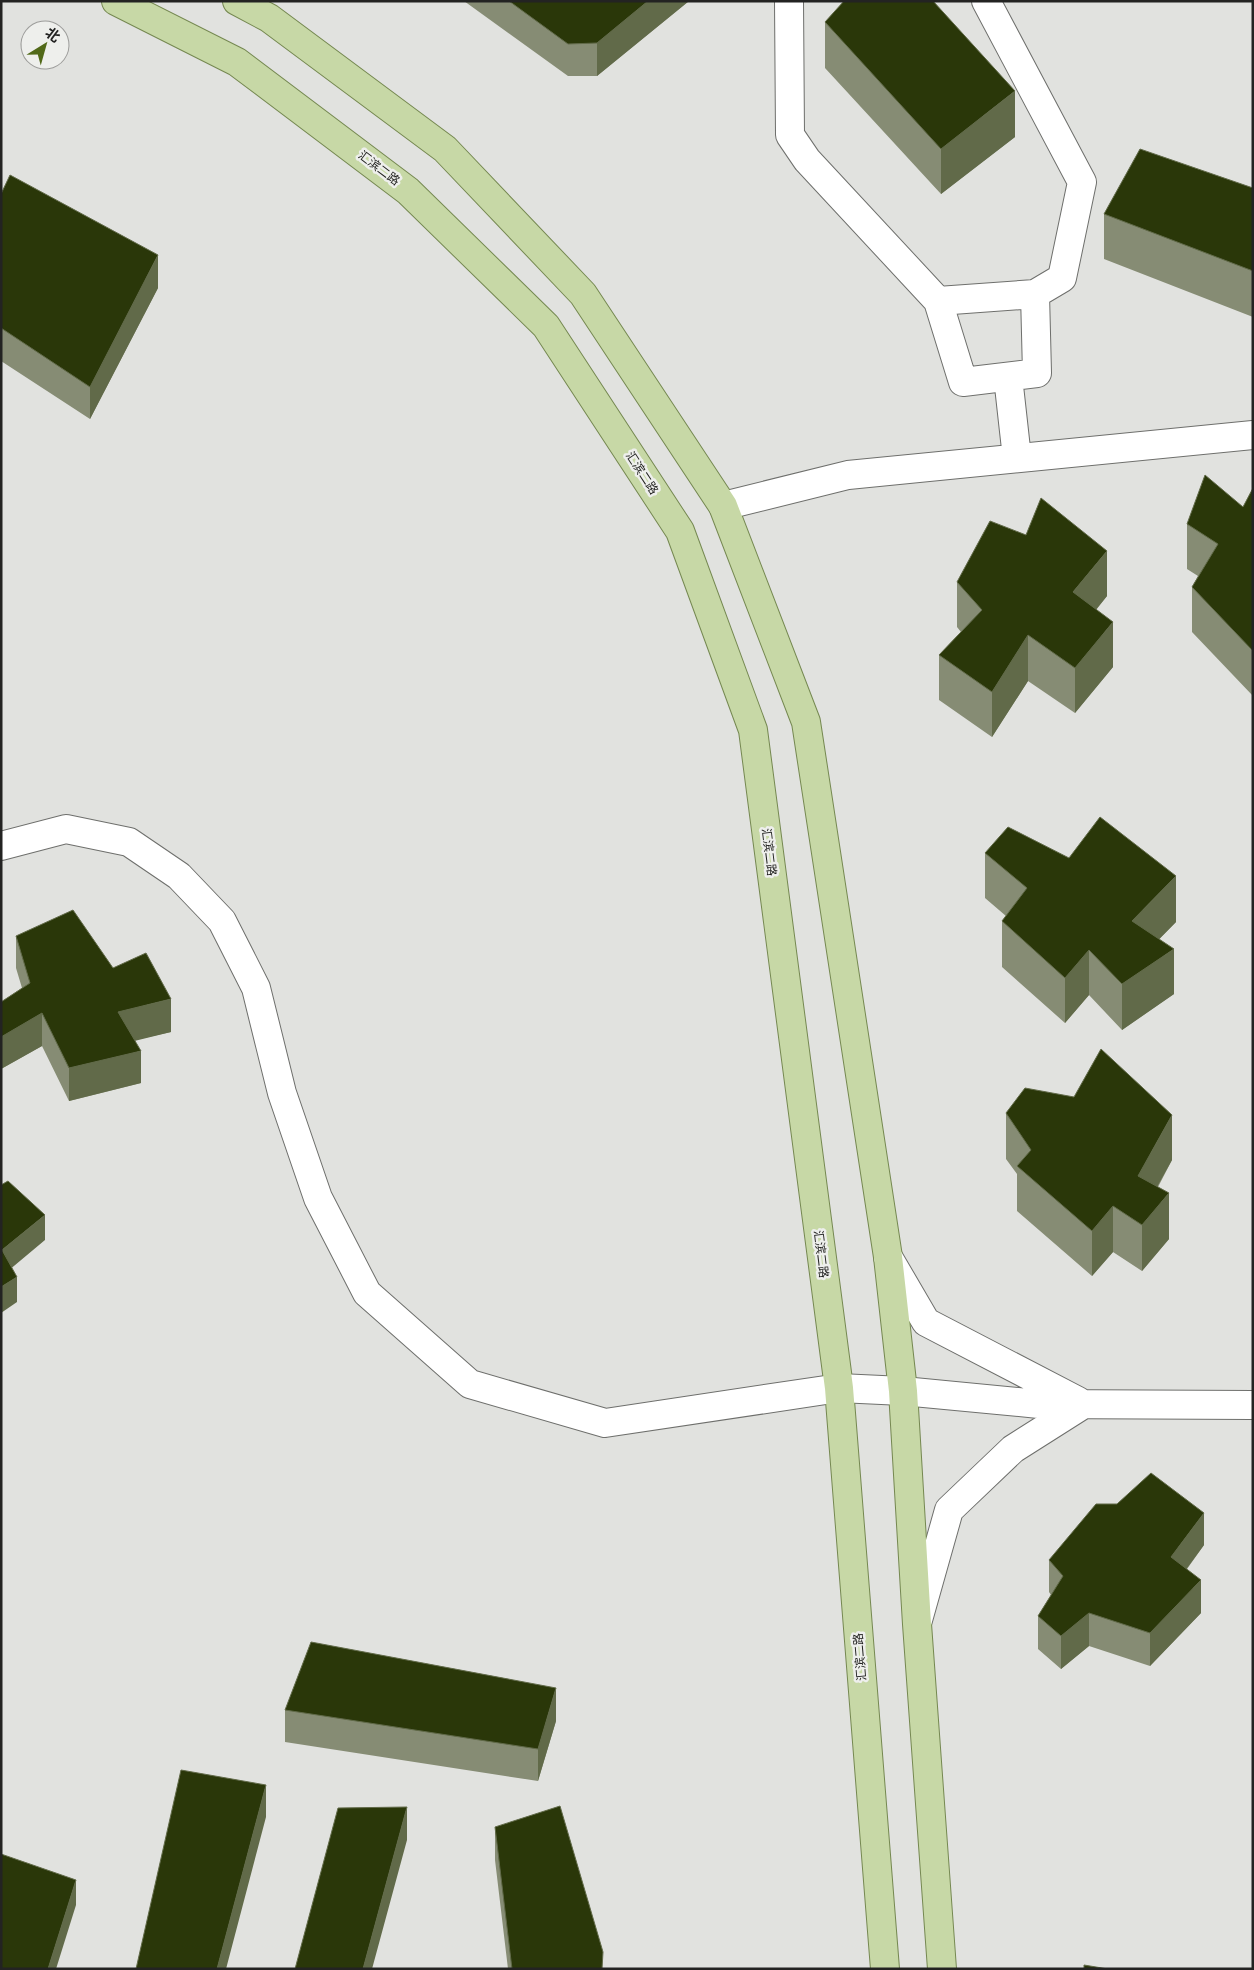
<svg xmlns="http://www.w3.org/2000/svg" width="1254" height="1970" font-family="Arial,'Noto Sans SC',sans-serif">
	<rect width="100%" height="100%" fill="#e1e2df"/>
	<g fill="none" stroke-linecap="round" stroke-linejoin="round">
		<g stroke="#6e6f6c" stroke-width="30">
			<path id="minor" d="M789,1L790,135L807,160L938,301L963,382L1037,373L1035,294
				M938,301L1035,294L1062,278L1082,182L986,1
				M1008,377L1017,458
				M723,506L848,475L1253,435
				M1,846L66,829L129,842L179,876L222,921L256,988L282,1093L318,1198L367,1293L470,1384L605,1423L839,1388L903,1391L1039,1404L1253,1405
				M888,1257L926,1322L1078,1401
				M918,1620L949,1510L1013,1449L1084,1404"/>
		</g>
		<g stroke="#758851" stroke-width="30">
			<path id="major" d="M116,1L237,62L408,191L546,326L680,531L753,730L839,1388L885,1969
				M237,1L269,18L445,149L583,294L723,506L806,722L888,1257L903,1391L917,1624L942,1969"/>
		</g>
		<use href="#minor" stroke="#fff" stroke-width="28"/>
		<use href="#major" stroke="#c7d8a6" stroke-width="28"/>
	</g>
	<path fill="#868c74" d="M464,1H689L597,76H568Z
		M825,22L1015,137L941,194L825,68Z
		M1253,188V317L1104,259V214Z
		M1,194L158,288L90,419L1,361Z
		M1253,488V696L1192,632V587L1198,576L1187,569V524L1243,507Z
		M957,582L1107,596L1096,610L1113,667L1075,713L1028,681L992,737L939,700V655L961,632L957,627Z
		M985,853L1176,922L1159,939L1174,994L1122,1030L1089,995L1065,1023L1002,967V921L1006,916L985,898Z
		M16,936L113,968L171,1032L135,1040L141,1083L69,1101L42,1046L1,1069V1002L22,988L16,968Z
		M1006,1113L1172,1160L1158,1187L1169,1239L1142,1271L1113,1252L1092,1276L1017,1211V1174L1006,1159Z
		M1204,1545L1187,1569L1201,1613L1150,1666L1089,1646L1061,1669L1038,1649V1616L1051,1595L1049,1592V1560Z
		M285,1710L556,1721L538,1781L285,1742Z
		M495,1827L603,1969H508L495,1860Z"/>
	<path fill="#616a49" d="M648,1H689L597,76V43Z
		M1015,91V137L941,194V149Z
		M158,255V288L90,419V387Z
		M1107,551V596L1073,638V592Z
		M1113,622V667L1075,713V668Z
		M1028,635V681L992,737V692Z
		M1176,876V922L1132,967V921Z
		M1174,949V994L1122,1030V984Z
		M1089,950V995L1065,1023V978Z
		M171,999V1032L118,1045V1012Z
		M42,1013V1046L1,1069V1037Z
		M141,1051V1083L69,1101V1068Z
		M1172,1115V1160L1138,1221V1176Z
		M1169,1193V1239L1142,1271V1225Z
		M1113,1206V1252L1092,1276V1231Z
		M45,1215V1240L2,1276V1250Z
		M17,1277V1302L1,1313V1287Z
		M1204,1513V1545L1171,1590V1557Z
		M1201,1580V1613L1150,1666V1633Z
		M1089,1613V1646L1061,1669V1636Z
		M556,1688V1721L538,1781V1749Z
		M266,1785V1817L226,1969H217Z
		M407,1807V1840L372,1969H363Z
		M76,1880V1905L56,1969H48Z"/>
	<path fill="#2a3709" stroke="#616a49" d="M509,1H648L597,43L568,44Z
		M844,1H933L1015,91L941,149L825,22Z
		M1140,149L1253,188V271L1104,214Z
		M10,175L158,255L90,387L1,328V194Z
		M1205,475L1243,507L1253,488V651L1192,587L1218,544L1187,524Z
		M1041,498L1107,551L1073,592L1113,622L1075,668L1028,635L992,692L939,655L982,610L957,582L990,521L1026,535Z
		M1100,817L1176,876L1132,921L1174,949L1122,984L1089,950L1065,978L1002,921L1027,888L985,853L1008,827L1069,858Z
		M73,910L113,968L146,953L171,999L118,1012L141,1051L69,1068L42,1013L1,1037V1002L30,983L16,936Z
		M1101,1049L1172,1115L1138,1176L1169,1193L1142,1225L1113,1206L1092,1231L1017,1166L1031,1150L1006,1113L1025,1088L1074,1097Z
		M8,1181L45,1215L2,1250L17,1277L1,1287V1185Z
		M1151,1473L1204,1513L1171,1557L1201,1580L1150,1633L1089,1613L1061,1636L1038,1616L1063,1576L1049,1560L1096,1504H1117Z
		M311,1642L556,1688L538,1749L285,1710Z
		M181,1770L266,1785L217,1969H136Z
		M560,1806L603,1952L602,1969H512L495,1827Z
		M407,1807L363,1969H295L338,1808Z
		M1,1854L76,1880L48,1969H1Z
		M1084,1965L1108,1969H1084Z"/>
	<g text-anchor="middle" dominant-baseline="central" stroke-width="5" stroke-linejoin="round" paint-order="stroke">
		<g font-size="12" fill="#232322" stroke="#eeefec">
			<text transform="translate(379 168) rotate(37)">汇滨二路</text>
			<text transform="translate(642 473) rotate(57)">汇滨二路</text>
			<text transform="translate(769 852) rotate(83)">汇滨二路</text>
			<text transform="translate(821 1254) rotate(83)">汇滨二路</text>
			<text transform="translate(860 1657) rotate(-95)">汇滨二路</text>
		</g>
	</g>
	<rect width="1254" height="1970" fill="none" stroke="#232322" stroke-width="5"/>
	<g transform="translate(45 45) rotate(37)"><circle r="24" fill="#eeefec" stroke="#9d9d9b"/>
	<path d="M0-4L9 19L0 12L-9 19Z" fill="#516918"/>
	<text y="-8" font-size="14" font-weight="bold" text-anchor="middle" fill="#232322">北</text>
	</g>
</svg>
